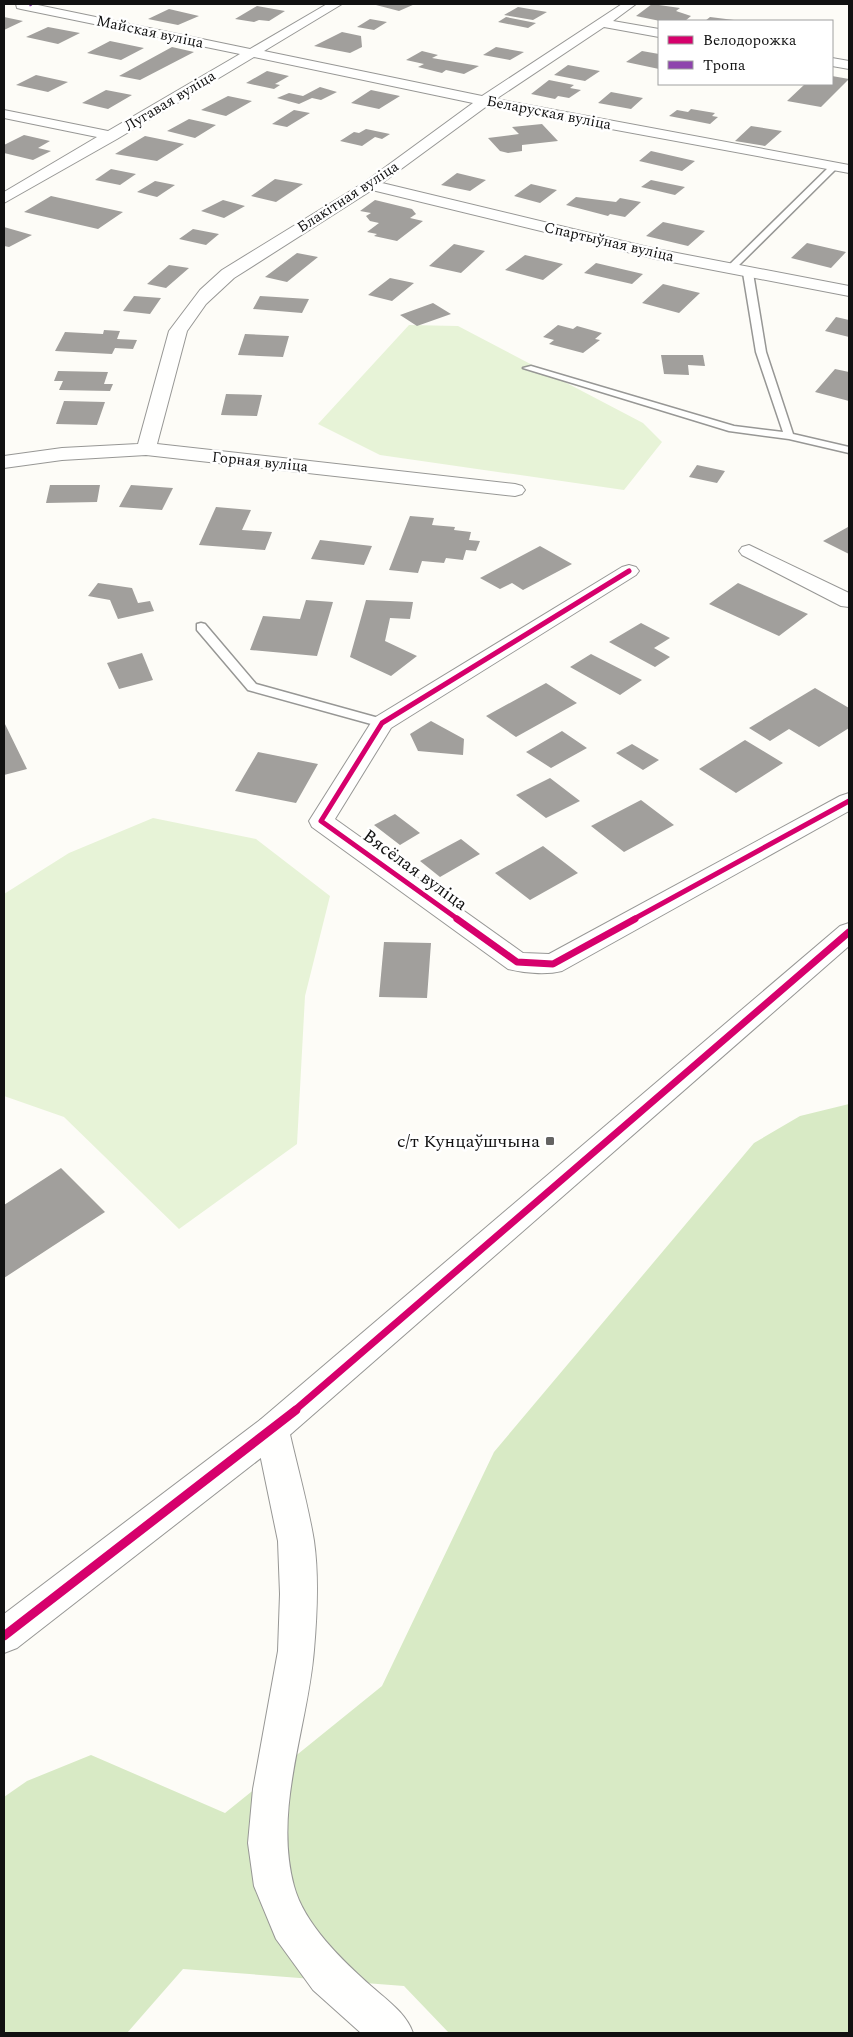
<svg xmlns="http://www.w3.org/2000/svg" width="853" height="2037" font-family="Spectral,serif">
	<rect width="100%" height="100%" fill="#fdfcf7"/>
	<path fill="#e7f3d7" d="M409,325L458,326L643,423L662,442L624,490L380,455L318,424Z
		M153,818L256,839L330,896L305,996L297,1144L179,1229L64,1117L4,1096V894L69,853Z"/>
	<path fill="#d8eac5" d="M849,1104V2033H449L404,1986L183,1969L127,2033H4V1797L27,1781L91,1755L225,1813L382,1686L494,1452L754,1143L800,1116Z"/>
	<path fill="#a19f9c" d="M379,4H415L399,11L376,5Z
		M652,4L680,8L676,11L691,16L685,21H660L636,16Z
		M257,6L285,11L269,21L259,20L254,22L235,19Z
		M518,7L547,12L533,20L504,15Z
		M169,9L199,16L178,25L148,19Z
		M4,17L23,21L4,30Z
		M506,17L536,23L528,28L498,22Z
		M710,17L734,20V21H705Z
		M370,19L387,22L374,30L357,27Z
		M48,27L80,33L58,44L26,37Z
		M342,32L361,36L362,47L350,53L314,46Z
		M110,41L144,48L121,60L87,53Z
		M172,47L194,52L140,80L119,76Z
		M496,47L524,52L510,60L483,55Z
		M422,51L438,55L432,58L479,66L464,74L446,70L442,73L418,67L424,64L406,60Z
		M642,51L659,54V69L626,62Z
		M568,65L600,71L585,81L554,75Z
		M267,71L289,76L275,84L280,85L274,89L246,83Z
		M36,75L68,82L48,92L16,85Z
		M832,76L849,79L821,107L787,101L805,84H832Z
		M549,80L574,85L570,88L581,90L569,98L558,96L555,99L531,94Z
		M320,87L337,92L321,100L312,98L299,104L277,98L289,93L303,96Z
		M106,90L132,95L108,109L82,103Z
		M371,90L400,96L379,109L351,103Z
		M611,92L643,98L631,109L598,103Z
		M228,96L252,101L226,116L201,110Z
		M691,109L715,113L712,116L718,117L710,124L669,116L677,110L688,112Z
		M294,110L310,113L287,127L272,124Z
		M189,119L216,125L195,138L167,131Z
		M542,124L558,141L522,145V151L508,153L500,151L488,138L519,134L512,127Z
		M751,126L782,131L765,146L735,141Z
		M366,129L390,134L382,139L375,137L362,146L340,141L354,132L359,133Z
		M24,135L50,141L38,148L51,151L33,160L4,153V145Z
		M145,136L184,144L157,161L115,154Z
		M651,151L695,161L682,171L639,161Z
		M111,169L136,174L120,185L95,180Z
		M457,173L486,180L470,191L441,185Z
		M275,179L303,184L276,202L251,196Z
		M651,180L685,187L675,195L641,187Z
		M155,181L175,185L157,197L137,192Z
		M531,184L557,190L540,203L514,196Z
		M51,196L123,212L98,229L24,212Z
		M576,197L616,202L620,198L641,202L625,217L610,214L608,216L566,205Z
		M223,200L245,206L224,218L201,211Z
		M375,200L412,209L416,214L410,218L423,221L397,241L374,236L377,234L367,232L379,223L370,221L366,216L371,213L360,211Z
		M663,222L705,231L688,246L646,236Z
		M4,227L32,235L9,247L4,246Z
		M193,229L219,234L206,245L179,239Z
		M807,243L846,252L831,268L791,258Z
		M454,244L485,251L461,273L429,266Z
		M297,253L318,257L287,282L265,277Z
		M525,255L563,264L543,280L505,270Z
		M596,263L643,274L632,284L584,273Z
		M169,265L189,268L166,288L147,284Z
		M390,278L414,283L392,301L368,295Z
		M663,284L700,293L679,313L642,303Z
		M134,296L161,298L150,314L123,311Z
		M260,296L309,299L302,313L253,309Z
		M433,303L451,314L417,326L400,315Z
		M836,317L849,320V337L825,331Z
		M558,325L573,329L577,326L602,333L595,339L600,340L583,353L549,344L554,340L543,337Z
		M104,330L120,331L117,339L137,340L133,349L115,348L112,354L55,351L65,332L103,334Z
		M245,334L289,336L283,357L238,355Z
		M661,355H703L705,366L688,365L689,375L664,374Z
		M835,369L849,372V401L815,392Z
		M58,371L108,372L104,384H113L110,391L59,390L63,381H54Z
		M226,394L262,395L257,416L221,415Z
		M64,401L105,402L97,425L56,424Z
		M697,465L725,471L717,483L689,477Z
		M50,485H100L97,502L46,503Z
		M131,485L173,488L162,510L119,507Z
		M216,507L251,510L242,530L272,532L265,550L199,545Z
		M410,516L434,518L432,525L455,527L454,530L471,532L469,540L480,541L476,551L466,550L463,560L446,558L444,563L422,561L418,573L389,570Z
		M848,527L849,554L823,541Z
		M320,540L372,546L364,565L311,559Z
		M540,546L572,564L523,590L512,583L500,589L480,578Z
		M98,583L132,588L138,603L150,601L154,611L118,619L110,600L88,596Z
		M738,583L808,614L779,636L709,604Z
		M306,600L333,602L317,656L250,650L263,616L300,619Z
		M366,600L413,602L410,619L390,618L385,641L417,656L391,676L350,657Z
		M641,623L670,638L654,648L670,657L655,667L609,642Z
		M142,653L153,680L119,689L107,663Z
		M591,654L642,680L620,695L570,667Z
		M546,683L577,703L516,737L486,716Z
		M815,688L849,708V728L819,747L789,729L770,741L749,728Z
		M431,721L464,739L463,755L418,751L410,734Z
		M4,722L27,769L4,775Z
		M562,731L587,748L551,768L526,752Z
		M745,740L783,763L736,793L699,769Z
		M632,744L659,760L643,770L616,753Z
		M258,752L318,764L296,803L235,791Z
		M550,778L580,801L546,818L516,795Z
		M641,800L674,825L624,852L591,826Z
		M395,814L420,833L400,845L374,825Z
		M461,839L480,854L440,877L420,861Z
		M543,846L578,873L530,900L495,873Z
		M384,942L431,943L427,998L379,997Z
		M61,1168L105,1212L4,1278V1205Z"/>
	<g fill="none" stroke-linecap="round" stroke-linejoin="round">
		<g stroke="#979795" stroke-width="3">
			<path id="service" d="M832,164L839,166L733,271H727V267Z
				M748,270L753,273L766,352L793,434L849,447V453L789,439L729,431L523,368L531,366L734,426L783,432L756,352L743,273Z
				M201,623L205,624L256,684L386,720L388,723L382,727L248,690L197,630V624Z"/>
		</g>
		<g stroke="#979795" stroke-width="2">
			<path id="minor" d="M16,4H33L250,49L327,4H342L264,51L482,96L622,4H636L613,21L659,29V37L604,27L496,99L849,165V173L487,106L382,183L656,249L849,286V296L656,259L372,190L234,278L206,304L187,331L157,444L515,484L522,486L525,490L522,494L515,496L146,455L62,460L4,468V456L62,448L138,444L169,331L200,290L222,270L365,182L473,103L254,57L117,139L4,203V192L97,137L4,118V110L108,131L240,54L21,9L17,8Z
				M832,58L849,61V69L832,66Z
				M749,545L849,593V607L841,606L742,555L739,551L742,547Z
				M629,565L636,567L639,571L636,575L391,728L335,819L523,953L549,954L840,796L849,793V811L562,971C546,975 524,973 508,969L312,827L309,821L374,718L622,567Z
				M272,1415L284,1420L289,1430C297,1466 308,1504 314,1541C319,1576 317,1615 314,1650C308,1727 273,1808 294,1886C304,1924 343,1961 371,1986C388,2001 406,2013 413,2033H361L313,1990L276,1939L254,1886L248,1843L253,1789L278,1651L280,1594L278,1541L255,1430L260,1420Z"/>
		</g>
		<g stroke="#979795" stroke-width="2">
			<path id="tertiary" d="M849,923V946L284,1440L17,1648L4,1653V1614L260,1420L840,926Z"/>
		</g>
		<use href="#service" fill="#fffffe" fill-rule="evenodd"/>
		<use href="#minor" fill="#fffffe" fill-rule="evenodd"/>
		<use href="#tertiary" fill="#fffffe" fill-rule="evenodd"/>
		<path stroke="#8e44ad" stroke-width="2.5" stroke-dasharray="5 2.5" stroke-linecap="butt" d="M30,4L31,6"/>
		<g stroke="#fff" stroke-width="8">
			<path id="cycleway-far2" d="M459,920L321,821L382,723L629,571
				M632,920L849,801"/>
		</g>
		<g stroke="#fff" stroke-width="10">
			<path id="cycleway-far1" d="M457,919L517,962L553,964L635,919
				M294,1411L849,932"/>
		</g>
		<g stroke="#fff" stroke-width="12">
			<path id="cycleway" d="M4,1636L296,1410"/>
		</g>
		<use href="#cycleway-far2" stroke="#d6006c" stroke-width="5"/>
		<use href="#cycleway-far1" stroke="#d6006c" stroke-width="7"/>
		<use href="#cycleway" stroke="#d6006c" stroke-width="9"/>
	</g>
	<rect fill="#646362" stroke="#fff" stroke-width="2" x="545" y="1136" width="10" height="10" rx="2.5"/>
	<g text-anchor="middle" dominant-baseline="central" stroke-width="5" stroke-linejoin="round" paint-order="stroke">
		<g font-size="15" fill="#111" stroke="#fff">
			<text transform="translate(150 32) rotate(12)">Майская вуліца</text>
			<text transform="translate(170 101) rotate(-31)">Лугавая вуліца</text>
			<text transform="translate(549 113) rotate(11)">Беларуская вуліца</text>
			<text transform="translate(348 197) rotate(-33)">Блакітная вуліца</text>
			<text transform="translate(609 242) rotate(13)">Спартыўная вуліца</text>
			<text transform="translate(260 462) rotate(6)">Горная вуліца</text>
		</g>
		<g font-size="18" fill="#111" stroke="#fff">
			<text transform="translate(415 870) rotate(36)">Вясёлая вуліца</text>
		</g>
		<g font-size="18" fill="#111" stroke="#fff" text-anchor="end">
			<text x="540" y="1141">с/т Кунцаўшчына</text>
		</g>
	</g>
	<rect width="853" height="2037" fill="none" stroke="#111111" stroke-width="10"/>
	<rect x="658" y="20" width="175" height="65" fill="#ffffff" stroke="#a0a0a0"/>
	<rect x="668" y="36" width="25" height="8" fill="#d6006c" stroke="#a0a0a0"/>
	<text x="703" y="45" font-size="15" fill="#111111">Велодорожка</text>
	<rect x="668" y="61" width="25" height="8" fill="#8e44ad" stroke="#a0a0a0"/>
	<text x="703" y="70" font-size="15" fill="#111111">Тропа</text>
</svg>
